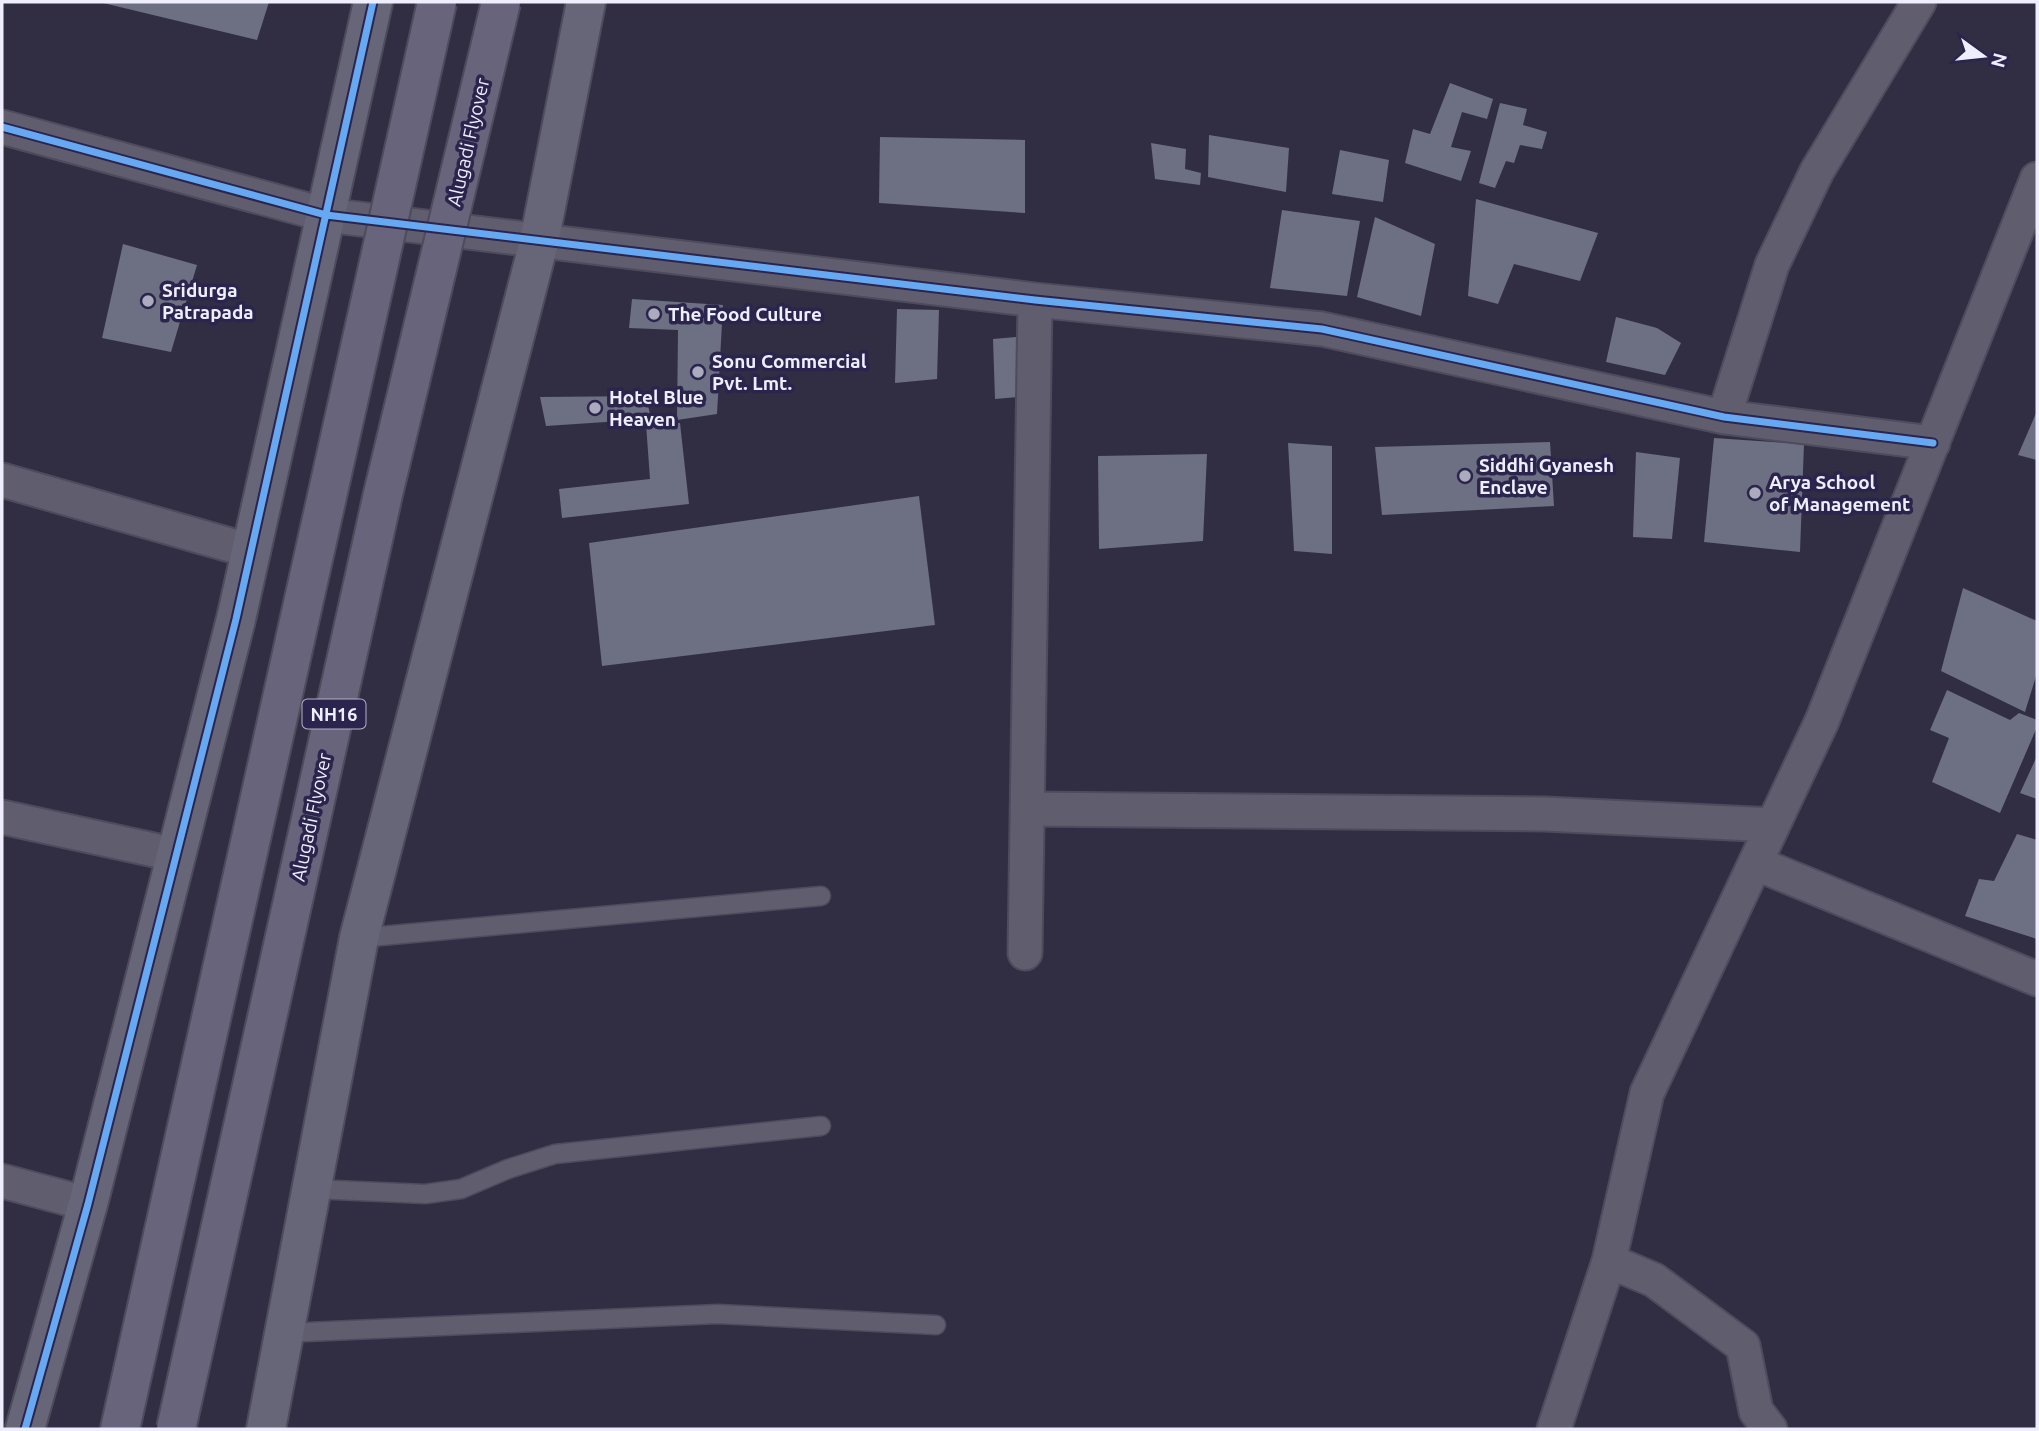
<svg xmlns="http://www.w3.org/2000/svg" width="2039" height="1431" font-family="Ubuntu,sans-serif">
	<rect width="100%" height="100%" fill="#312e44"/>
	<path fill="#6d6f82" d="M99,2H269L257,40Z
		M1450,83L1493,99L1487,119L1462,112L1451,147L1471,151L1461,181L1405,163L1413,129L1430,134Z
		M1500,103L1527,109L1523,125L1547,132L1542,149L1520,145L1514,163L1506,161L1495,188L1479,183Z
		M1209,135L1289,148L1286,192L1208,177Z
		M880,137L1025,140V213L879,203Z
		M1151,143L1186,149L1185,169L1201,173L1200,185L1155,179Z
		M1340,150L1389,160L1383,202L1332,194Z
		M1476,199L1598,233L1580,281L1514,264L1498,304L1468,296Z
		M1282,210L1360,221L1347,296L1270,288Z
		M1375,217L1435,244L1421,316L1357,297Z
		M123,244L197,265L171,352L102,338Z
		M632,299L723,305L717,414L677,420L678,330L629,328Z
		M897,309L939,310L937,379L895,383Z
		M1616,317L1657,328L1681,343L1665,375L1606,362Z
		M1016,337L1019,397L995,399L993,339Z
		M646,396L651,419L546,426L540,397Z
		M2037,411V460L2018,455Z
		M680,423L689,504L562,518L559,489L650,479L646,424Z
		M1714,438L1804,444L1800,552L1704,542Z
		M1550,442L1554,506L1382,515L1375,447Z
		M1288,443L1332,446V554L1294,551Z
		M1636,452L1680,458L1672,539L1633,537Z
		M1207,454L1203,541L1099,549L1098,456Z
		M919,496L935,625L602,666L589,543Z
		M1963,588L2037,621V673L2025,712L1941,671Z
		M1947,690L2010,720L2019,713L2037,720V727L2000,813L1932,782L1949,738L1930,730Z
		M2037,756V799L2020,793Z
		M2017,834L2037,840V939L1965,916L1979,879L1994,881Z"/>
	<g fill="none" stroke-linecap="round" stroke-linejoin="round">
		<g stroke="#4d4b5c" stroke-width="21">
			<path id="lane" d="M359,938L821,896
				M312,1189L425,1194L461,1189L508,1169L555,1154L821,1126
				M284,1333L718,1314L936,1325"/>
		</g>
		<g stroke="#4d4b5c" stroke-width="37">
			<path id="street" d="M2,127L326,215L1035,300L1322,329L1724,417L1933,443
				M1724,417L1772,265L1817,171L1919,2
				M2,480L251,551
				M1027,809L1545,814L1773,825
				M2,817L177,855
				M1755,863L2037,979
				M1025,953L1035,300
				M2,1181L88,1204
				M1609,1261L1647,1093L1822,721L2037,179
				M1554,1429L1609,1261L1654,1280L1743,1346L1756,1411L1770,1429"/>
		</g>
		<g stroke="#4d4b5c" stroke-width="42">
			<path id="secondary" d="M25,1429L88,1204L236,619L373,2
				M266,1429L359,938L539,242L586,2"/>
		</g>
		<g stroke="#4d4b5c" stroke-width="42">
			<path id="highway" d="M120,1429L295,640"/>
		</g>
		<use href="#lane" stroke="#5f5d6e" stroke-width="18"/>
		<use href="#street" stroke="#5f5d6e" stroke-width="33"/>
		<use href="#secondary" stroke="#676578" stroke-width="38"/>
		<use href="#highway" stroke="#67647b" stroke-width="38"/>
		<g stroke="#4d4b5c" stroke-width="42" stroke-linecap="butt">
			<path id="highway-bridge" d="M295,640L437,2
				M176,1429L383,494L501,2"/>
		</g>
		<use href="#highway-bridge" stroke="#67647b" stroke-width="38"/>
		<g stroke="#2b254d" stroke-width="11">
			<path id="cycleway" d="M2,127L326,215L1035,300L1322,329L1724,417L1933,443
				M25,1429L88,1204L236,619L373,2"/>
		</g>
		<use href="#cycleway" stroke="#66a8f1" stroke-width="7"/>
	</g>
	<g fill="#acabbd" stroke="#2b254d" stroke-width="2.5">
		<circle cx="148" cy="301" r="7"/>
		<circle cx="654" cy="314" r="7"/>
		<circle cx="698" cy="372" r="7"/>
		<circle cx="595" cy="408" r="7"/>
		<circle cx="1465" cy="476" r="7"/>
		<circle cx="1755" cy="493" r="7"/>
	</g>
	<g text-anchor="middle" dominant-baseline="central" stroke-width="7" stroke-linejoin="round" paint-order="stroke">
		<rect fill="#2b254d" stroke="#b4b2c9" stroke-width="2" x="302.5" y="699.5" width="63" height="29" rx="5"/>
		<g font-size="18" font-weight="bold" fill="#efeefe">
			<text x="334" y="714">NH16</text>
		</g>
		<g font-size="19" fill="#efeefe" stroke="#2b254d">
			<text transform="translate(468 142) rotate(-77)">Alugadi Flyover</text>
			<text transform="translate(311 817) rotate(-78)">Alugadi Flyover</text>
		</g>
		<g font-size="19" font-weight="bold" fill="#efeefe" stroke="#2b254d" text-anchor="start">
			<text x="162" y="290">Sridurga<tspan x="162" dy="22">Patrapada</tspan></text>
			<text x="668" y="314">The Food Culture</text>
			<text x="712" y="361">Sonu Commercial<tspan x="712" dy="22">Pvt. Lmt.</tspan></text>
			<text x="609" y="397">Hotel Blue<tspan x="609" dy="22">Heaven</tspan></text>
			<text x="1479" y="465">Siddhi Gyanesh<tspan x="1479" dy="22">Enclave</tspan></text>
			<text x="1769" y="482">Arya School<tspan x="1769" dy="22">of Management</tspan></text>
		</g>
	</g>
	<rect width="2039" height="1431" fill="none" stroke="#efeefe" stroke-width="7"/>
	<g transform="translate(1983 56) rotate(105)" stroke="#2b254d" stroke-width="5" paint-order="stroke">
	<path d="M0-5L12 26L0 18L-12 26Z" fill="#efeefe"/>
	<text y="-10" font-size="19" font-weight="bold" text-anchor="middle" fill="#efeefe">N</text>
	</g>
</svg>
